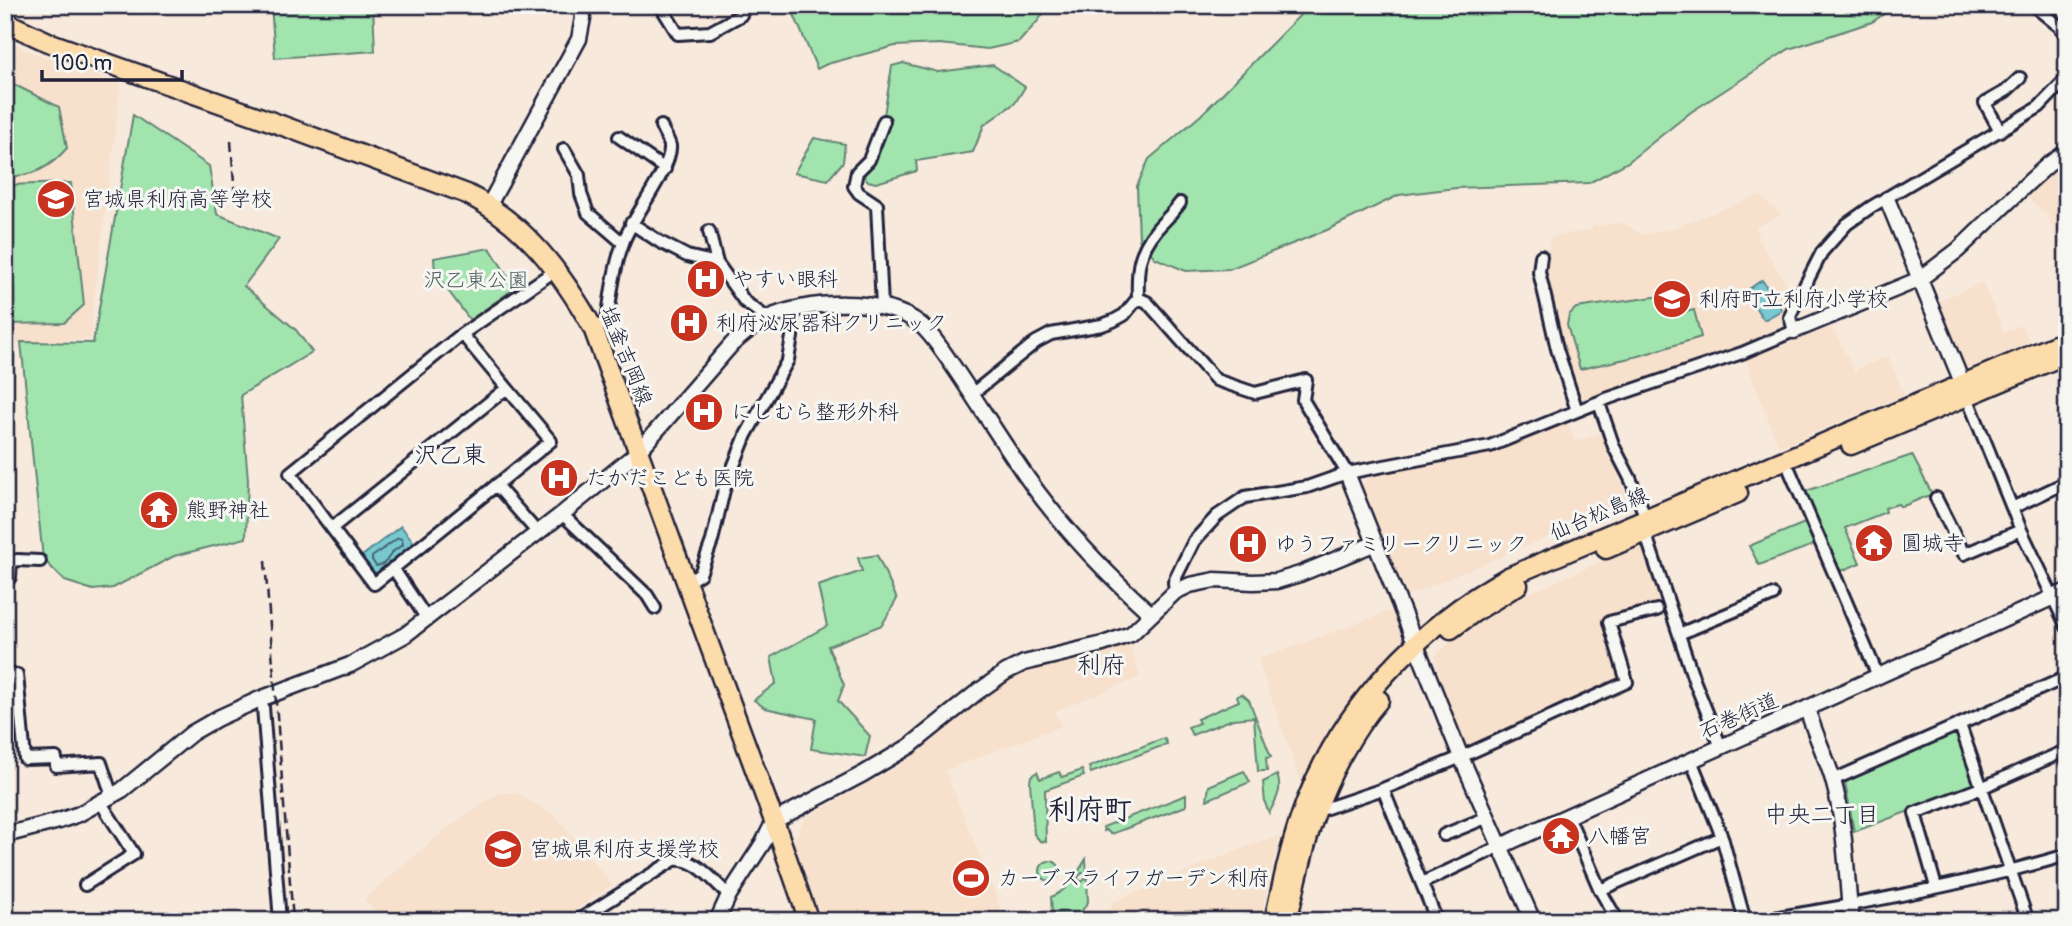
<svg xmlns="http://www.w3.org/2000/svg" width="2072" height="926" font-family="Pangolin,'Klee One',sans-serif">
	<rect width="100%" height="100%" fill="#f7e9dc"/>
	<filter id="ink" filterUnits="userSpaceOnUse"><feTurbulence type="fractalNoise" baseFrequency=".0143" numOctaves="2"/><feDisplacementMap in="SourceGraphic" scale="14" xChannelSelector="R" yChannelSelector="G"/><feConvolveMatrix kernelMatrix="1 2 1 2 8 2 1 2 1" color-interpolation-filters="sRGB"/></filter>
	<g filter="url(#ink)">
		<path fill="#f7e0cc" d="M5,37L25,50L121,83L92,316L91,339L5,344Z
			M2067,163V264L2047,215L2025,195Z
			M1760,195L1781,215L1756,227L1758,239L1795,297L1773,337L1580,401L1544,276L1551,237L1592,230L1593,226L1622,223L1643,235L1674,228Z
			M1982,282L2004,332L2022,325L2030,343L1963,370L1935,303Z
			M1832,327L1855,373L1858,372L1857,369L1888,356L1904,395L1779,447L1745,359Z
			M1567,421L1575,442L1603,432L1628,503L1407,596L1360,486L1375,473L1485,454Z
			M1640,545L1663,599L1658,605L1602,619L1621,675L1619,682L1472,748L1464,747L1444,695L1435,655L1481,620L1507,603Z
			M1395,609L1405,636L1349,702L1330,729L1301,781L1258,660Z
			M1128,642L1140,677L1055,711L1061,726L945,770L1006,921H822L794,843L805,818L897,767L947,730L992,688L1015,673L1032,666Z
			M499,793H517L556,816L612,885L559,921H383L364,899L446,829Z
			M1280,836L1260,921H1122L1109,917L1113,902L1261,841Z"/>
		<path fill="#a2e4ad" stroke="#628374" stroke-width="2" d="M271,5H373L375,51L275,58Z
			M794,5H1049L1038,21L1019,42L988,49L939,44L895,46L827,64L817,69L793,12Z
			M1310,5H1897L1872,22L1789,49L1691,112L1628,162L1589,183L1456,188L1399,195L1327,230L1229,269L1186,271L1155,258L1139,239L1137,186L1149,159L1201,115Z
			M903,63L938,72L993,65L1025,87L1015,103L984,125L973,152L916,161L917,171L876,183L868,181L862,173L889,119L884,115L892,66Z
			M5,80L59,107L67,148C49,169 33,176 5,177Z
			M133,115L209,166L217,214L279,239L244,286L296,330L312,352L241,395L248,480L246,538L174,556L113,588L93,590L65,581L43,559L21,342L93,343Z
			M814,138L845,144L843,162L828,180L794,173Z
			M71,183L84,305L64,323L5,324V185Z
			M490,248L515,288L470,320L435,273L434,258Z
			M1668,295L1674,315L1694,310L1701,337L1639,356L1580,369L1567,325L1569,315L1576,308Z
			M1912,455L1932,494L1901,507L1898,504L1885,508L1886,512L1845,528L1860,563L1837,573L1803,492Z
			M1807,522L1816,544L1759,565L1749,546Z
			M877,555L897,599L882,625L828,646L844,685L838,701L870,736L865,757L811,749L816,719L765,708L754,700L776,683L771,657L827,626L818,586L862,571L858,558Z
			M1242,694L1249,700L1271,757L1266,758L1267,771H1258L1254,717L1233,719L1192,735L1188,727L1199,723L1197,719L1239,701L1237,696Z
			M1950,734H1957L1974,783L1970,788L1854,832L1845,782Z
			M1164,738L1167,744L1091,773L1089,767Z
			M1082,770L1084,776L1045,790L1046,842L1040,841L1034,834L1030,782L1031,776L1037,772L1040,779L1059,772L1062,777Z
			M1244,771L1250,782L1207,800L1209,786Z
			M1277,775C1283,790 1276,800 1269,813L1265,803L1263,782Z
			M1186,795V806L1111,834L1106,830L1104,831L1103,827Z
			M1086,859L1087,876L1083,872L1077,878L1082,882L1087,877L1088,902L1079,915L1052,914L1051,897C1069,890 1076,875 1086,859Z
			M1040 871a10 10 0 1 1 20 0a10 10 0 1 1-20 0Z"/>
		<path fill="#78c9cf" stroke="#568694" stroke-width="2" d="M1762,280L1782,310L1764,320L1745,292Z
			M401,526L416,545L396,558L397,561L379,577L374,575L361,557Z"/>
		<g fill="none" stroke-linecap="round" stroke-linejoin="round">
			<path stroke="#446576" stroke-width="2" d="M398,538L402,539L403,545C399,547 394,550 391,554C386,561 385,565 376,566L372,560V557Z"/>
			<g stroke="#22223b" stroke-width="16">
				<path id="minor" d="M660,5L678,34L710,32L741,15L745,5
					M2033,5L2059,26L2067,36
					M2000,131L1985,103L2006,91L2020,78
					M619,137L665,169
					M564,149L579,175L581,194L588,213L623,243
					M631,223L660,242L687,256L717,263
					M709,231L717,263L745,302L767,318
					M1541,256L1539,272L1546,301L1557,349L1577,411
					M1138,298L1147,302L1216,380L1255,393L1306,380L1303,400L1347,473
					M882,306L877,205L859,193L854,186L857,172L869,160L884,121
					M593,328L607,322C611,295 614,268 623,243C632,217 672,168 670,146C669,140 663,132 661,126
					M462,334L551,441L374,584L290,473L462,334L556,270
					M972,394L1036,342L1051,334L1102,325L1113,321L1124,315L1138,298C1137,268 1138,253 1157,229C1165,220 1173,213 1180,203
					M1967,397L2021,530L2067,627
					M1599,403L1614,447L1630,478L1646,518
					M1790,471L1878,676
					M496,485L537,532
					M1936,498L1964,554L2021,530
					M2012,508L2067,482
					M562,514L647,595L655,608
					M332,528L507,388
					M1645,532L1694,680L1721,747
					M393,568L427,619
					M686,583L700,574L712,541L724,490L746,435L788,360L792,337V310
					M5,584L10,577L11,562L17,560L40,561
					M1175,592L1174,582L1177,575L1194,541L1217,516L1245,497L1307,487L1347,473L1490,446L1609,398L1742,353L1794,331L1790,317L1793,309L1822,252L1847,224L1871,207L2039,107L2067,78
					M1679,634L1773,595
					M5,673L17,675L25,759L56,758V766L101,763L112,796
					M260,699L263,707L280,921
					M1960,725L2028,921
					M1691,760L1722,837L1745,921
					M1833,780L2067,677
					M1383,789L1437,921
					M1315,812L1383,789L1461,757L1627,682L1609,622L1657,610
					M1568,816L1600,890L1618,921
					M1444,835L1488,817
					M1422,883L1501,846
					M85,885L134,854L101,803
					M1936,887L1915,813L1981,788L2067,750
					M1600,890L1722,837
					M577,921L674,860C696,857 713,881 729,895
					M1753,921C1859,905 1964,885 2067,855"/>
			</g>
			<g stroke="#22223b" stroke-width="19">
				<path id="tertiary" d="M1887,199L1966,392
					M489,205L579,39L583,18L581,5
					M1794,331L1920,279L1958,250L2029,182L2049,164L2067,152
					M1347,473L1461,757L1533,921
					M1807,708C1814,733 1826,756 1833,780C1846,826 1846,874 1851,921
					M5,835L59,821L79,814L122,790L192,733L218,718L260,699L350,665L405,635L562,514L638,452L732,344C743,335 753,325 766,319C803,300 887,296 920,324C933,336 943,351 953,366C975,398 995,431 1017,463C1054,519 1101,569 1151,614
					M1501,846L2067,591
					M717,921L729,895L763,843L774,821L863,774L910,746L976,693L1006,672L1024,663L1103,644L1131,634L1175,592L1190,585L1215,580L1253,582L1277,581L1300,574L1376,543"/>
			</g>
			<g stroke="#22223b" stroke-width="23">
				<path id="primary" d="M5,22L48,42L259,117L467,194C526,224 561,272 593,328L774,821L809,921
					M1851,445L2067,354
					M1606,549L1738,493
					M1451,629L1473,613L1518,585
					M1274,921C1283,881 1291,841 1306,802C1343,706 1419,627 1508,577L2067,340
					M1287,921C1296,885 1303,847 1316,812C1329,775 1353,730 1379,700"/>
			</g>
			<use href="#minor" stroke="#f6f6f2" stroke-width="10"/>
			<use href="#tertiary" stroke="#f6f6f2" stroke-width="14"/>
			<use href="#primary" stroke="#fddcac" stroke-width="18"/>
			<path stroke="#22223b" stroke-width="2.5" stroke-dasharray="10 5" stroke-linecap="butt" d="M231,141L235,198
				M265,561L293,921"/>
		</g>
	</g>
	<defs>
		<g id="school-disc" transform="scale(2.0125)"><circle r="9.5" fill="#c8321e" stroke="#f6f6f2"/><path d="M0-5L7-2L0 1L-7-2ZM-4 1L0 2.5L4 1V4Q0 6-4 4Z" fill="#fff"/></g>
		<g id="hospital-disc" transform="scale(2.0125)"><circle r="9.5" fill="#c8321e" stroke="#f6f6f2"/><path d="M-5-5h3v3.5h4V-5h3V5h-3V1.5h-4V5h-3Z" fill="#fff"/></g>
		<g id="temple-disc" transform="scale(2.0125)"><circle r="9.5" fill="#c8321e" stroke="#f6f6f2"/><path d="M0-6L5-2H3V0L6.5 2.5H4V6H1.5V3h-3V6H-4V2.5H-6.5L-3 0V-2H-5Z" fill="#fff"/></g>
		<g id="stadium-disc" transform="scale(2.0125)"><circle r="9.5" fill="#c8321e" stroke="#f6f6f2"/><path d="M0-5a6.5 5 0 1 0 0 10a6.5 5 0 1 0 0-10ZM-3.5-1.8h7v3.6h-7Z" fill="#fff"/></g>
	</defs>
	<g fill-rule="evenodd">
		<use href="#school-disc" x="56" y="199"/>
		<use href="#hospital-disc" x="706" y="279"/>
		<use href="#school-disc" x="1672" y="299"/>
		<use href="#hospital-disc" x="689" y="323"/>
		<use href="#hospital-disc" x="704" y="412"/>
		<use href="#hospital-disc" x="559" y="478"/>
		<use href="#temple-disc" x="159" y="510"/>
		<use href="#temple-disc" x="1874" y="543"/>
		<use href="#hospital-disc" x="1248" y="544"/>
		<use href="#temple-disc" x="1561" y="836"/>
		<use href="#school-disc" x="503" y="849"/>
		<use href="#stadium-disc" x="971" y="878"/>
	</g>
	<g text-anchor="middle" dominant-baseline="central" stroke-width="6" stroke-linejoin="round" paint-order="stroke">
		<g font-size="21" fill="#22223b" stroke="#f6f6f2" text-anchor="start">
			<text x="83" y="199">宮城県利府高等学校</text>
			<text x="733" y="279">やすい眼科</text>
			<text x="1699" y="299">利府町立利府小学校</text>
			<text x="716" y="323">利府泌尿器科クリニック</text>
			<text x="731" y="412">にしむら整形外科</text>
			<text x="586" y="478">たかだこども医院</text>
			<text x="186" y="510">熊野神社</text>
			<text x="1901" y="543">圓城寺</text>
			<text x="1275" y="544">ゆうファミリークリニック</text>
			<text x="1588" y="836">八幡宮</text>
			<text x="530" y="849">宮城県利府支援学校</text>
			<text x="998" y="878">カーブスライフガーデン利府</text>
		</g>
		<g font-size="21" fill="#485c5d" stroke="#f6f6f2">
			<text x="476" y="280">沢乙東公園</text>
		</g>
		<g font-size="21" fill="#22223b" stroke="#f6f6f2">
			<text transform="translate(626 356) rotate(68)">塩釜吉岡線</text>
			<text transform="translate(1599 514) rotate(-23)">仙台松島線</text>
			<text transform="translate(1739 716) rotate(-24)">石巻街道</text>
		</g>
		<g font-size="23" fill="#22223b" stroke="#f6f6f2">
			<text x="1822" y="814">中央二丁目</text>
		</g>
		<g font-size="24" fill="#22223b" stroke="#f6f6f2">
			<text x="450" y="455">沢乙東</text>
			<text x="1101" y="665">利府</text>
		</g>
		<g font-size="28" font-weight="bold" fill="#22223b" stroke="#f6f6f2">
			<text x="1090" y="810">利府町</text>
		</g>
	</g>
	<rect width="2072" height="926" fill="none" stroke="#f6f6f2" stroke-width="28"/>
	<rect x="14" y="14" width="2044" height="898" fill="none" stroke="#22223b" stroke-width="2.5" filter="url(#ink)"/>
	<path d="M42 70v10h140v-10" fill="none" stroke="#22223b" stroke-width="3.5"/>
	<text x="52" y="70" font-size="21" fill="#22223b" stroke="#f6f6f2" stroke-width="5" paint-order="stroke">100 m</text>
</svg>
